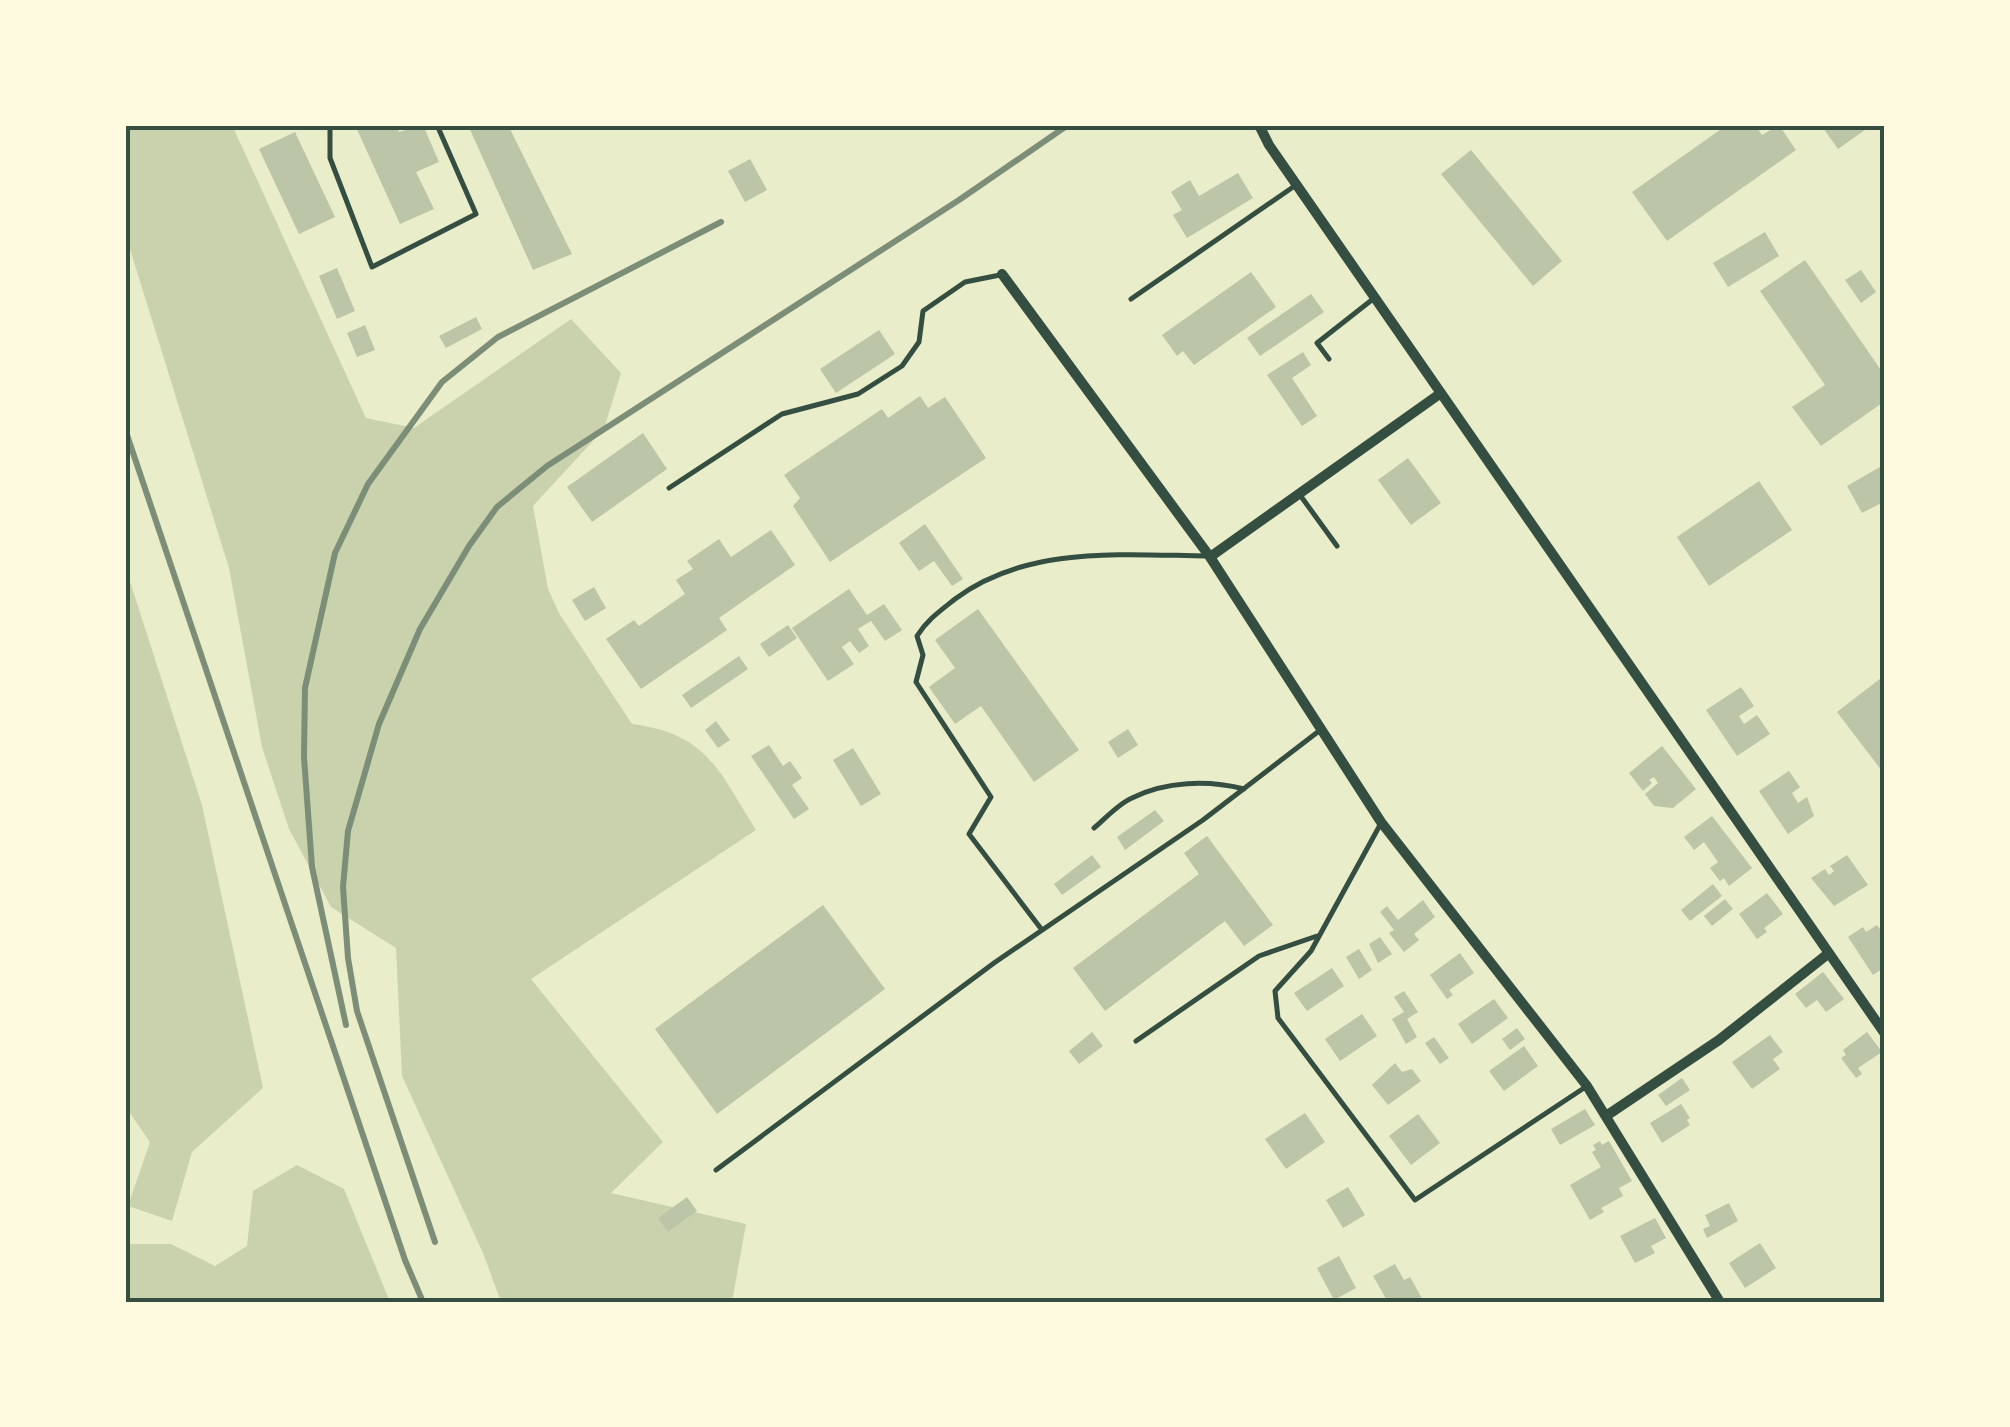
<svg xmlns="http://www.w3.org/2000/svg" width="2010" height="1427" font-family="'DejaVu Sans',sans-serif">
	<rect width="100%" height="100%" fill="#e9edc9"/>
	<path fill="#cad2ad" d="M125,125H232L366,418L414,428L571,319L621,373L604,429L533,506L548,589L560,615L632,724C708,734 719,771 756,830L531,979L663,1142L611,1193L746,1224L732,1302H501L483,1253L402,1076L396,948L331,907L289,829L262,747L229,568L125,233Z
		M125,566L202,805L263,1088L192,1152L172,1221L128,1206L150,1142L125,1106Z
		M297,1165L344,1189L390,1302H125V1244H171L215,1266L247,1246L253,1191Z"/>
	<path fill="#bcc5a7" d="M355,125H396L399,132L423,125L439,162L416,172L434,209L400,224Z
		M468,125H508L572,254L533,270Z
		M1727,125H1755L1762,135L1779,125L1796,150L1667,241L1632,192Z
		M1821,125H1872L1838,149Z
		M295,132L335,217L299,234L259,149Z
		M1471,150L1562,261L1533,286L1441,174Z
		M750,159L767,190L745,202L728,171Z
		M1238,173L1253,198L1187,238L1173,215L1182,210L1171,192L1190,180L1199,196Z
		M1765,232L1779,256L1728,287L1713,263Z
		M1805,260L1885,376V401L1821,446L1792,407L1825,385L1760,291Z
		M337,268L355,311L337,319L319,276Z
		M1861,270L1876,292L1861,303L1845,280Z
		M1251,272L1276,307L1194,365L1183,351L1177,356L1162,335Z
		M1311,294L1324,312L1260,356L1247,338Z
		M476,317L482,329L446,348L439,336Z
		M365,325L375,350L357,357L347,333Z
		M879,330L895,354L836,393L820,369Z
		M1303,352L1311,365L1292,378L1317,416L1302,426L1267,375Z
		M920,396L928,408L945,397L986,458L830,562L793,506L800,498L784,475L882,409L888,418Z
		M643,433L667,469L592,522L567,487Z
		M1408,458L1441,503L1411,525L1378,480Z
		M1885,464V501L1862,513L1847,486Z
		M1759,481L1792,530L1709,586L1677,537Z
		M925,524L963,579L952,586L934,561L919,571L899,543Z
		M771,530L795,565L719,618L727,630L641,689L606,639L634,620L639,626L685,594L676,580L693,569L687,561L719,539L731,557Z
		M594,587L606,608L585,621L572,600Z
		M849,589L867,615L884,604L902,630L885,641L871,621L858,629L869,646L859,653L850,641L842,647L854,664L828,681L792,628Z
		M978,609L1079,750L1034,782L981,706L955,724L929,687L955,668L935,640Z
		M788,625L797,638L769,657L760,644Z
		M739,656L748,669L691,708L682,695Z
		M1885,675V775L1837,712Z
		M1741,687L1754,706L1739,716L1744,724L1757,715L1770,734L1737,756L1706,710Z
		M716,721L730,740L718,748L705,730Z
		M1128,729L1138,745L1118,758L1108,742Z
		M769,745L783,766L790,761L802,778L792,785L809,809L794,819L751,756Z
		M1662,746L1696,789L1673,808L1654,806L1645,794L1658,783L1654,777L1649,780L1652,783L1643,791L1629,773Z
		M853,748L881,794L861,806L833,760Z
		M1789,771L1800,787L1792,793L1798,803L1807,797L1814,816L1788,834L1759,791Z
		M1155,810L1164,821L1125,850L1117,837Z
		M1712,816L1752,868L1729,886L1724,878L1720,881L1710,868L1718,862L1704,842L1694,850L1684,837Z
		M1207,836L1273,925L1244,946L1225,921L1105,1011L1073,968L1199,874L1184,853Z
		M1092,855L1101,867L1062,895L1054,884Z
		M1847,855L1868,885L1834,906L1811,878L1825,869L1829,875L1834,871L1830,866Z
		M1713,884L1722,896L1690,921L1681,910Z
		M1767,893L1783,914L1764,928L1767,932L1757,939L1739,914Z
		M1725,899L1733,909L1712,926L1704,916Z
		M1423,900L1435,917L1414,934L1419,940L1404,952L1389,933L1394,930L1380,912L1387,906L1398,920Z
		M823,905L885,989L717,1114L655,1029Z
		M1877,925L1882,932L1885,930V967L1873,975L1848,937L1863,927L1866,932Z
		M1380,937L1392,954L1378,963L1369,944Z
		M1359,949L1372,970L1359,979L1346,957Z
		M1460,953L1474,973L1449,990L1453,995L1447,999L1430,975Z
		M1332,968L1344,986L1307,1011L1294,993Z
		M1823,972L1844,999L1826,1012L1817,1000L1806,1008L1795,994Z
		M1404,991L1418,1012L1407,1019L1417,1037L1406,1044L1392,1019L1404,1012L1394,997Z
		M1494,999L1508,1018L1472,1044L1458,1024Z
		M1362,1014L1377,1036L1340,1061L1325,1039Z
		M1517,1028L1525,1039L1510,1050L1502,1039Z
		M1092,1032L1103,1046L1079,1064L1069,1051Z
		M1867,1032L1882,1052L1858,1068L1862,1074L1856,1078L1841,1058L1846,1055L1843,1050Z
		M1770,1035L1783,1052L1773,1059L1780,1069L1752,1089L1732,1062Z
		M1434,1037L1449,1058L1440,1064L1425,1043Z
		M1524,1046L1538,1066L1504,1091L1489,1071Z
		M1395,1063L1402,1072L1412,1069L1421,1081L1388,1105L1372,1085Z
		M1682,1078L1690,1090L1666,1106L1658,1095Z
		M1681,1104L1690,1118L1687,1120L1690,1125L1662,1143L1650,1123Z
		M1585,1109L1595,1125L1560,1145L1551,1129Z
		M1305,1113L1325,1142L1286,1169L1265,1139Z
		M1418,1114L1440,1143L1411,1165L1389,1136Z
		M1600,1141L1602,1145L1609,1141L1632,1181L1619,1188L1623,1196L1601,1208L1604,1212L1590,1220L1570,1185L1601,1167L1592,1152L1596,1150L1593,1145Z
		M1348,1187L1365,1215L1343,1228L1326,1200Z
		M687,1197L697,1211L668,1232L658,1218Z
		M1729,1203L1738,1221L1707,1238L1703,1229L1710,1226L1705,1215Z
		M1655,1218L1666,1238L1651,1246L1655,1253L1635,1263L1620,1236Z
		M1760,1243L1776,1268L1745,1288L1729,1263Z
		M1339,1256L1356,1288L1334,1300L1317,1268Z
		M1395,1264L1404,1280L1410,1277L1424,1302H1388L1373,1276Z"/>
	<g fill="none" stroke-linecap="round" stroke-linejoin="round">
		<path stroke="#344e41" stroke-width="5" d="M330,125V158L372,267L476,214L437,125
			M1131,299L1296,185
			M1329,359L1317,343L1373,299
			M669,488L782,414L858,394L902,366L919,342L923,311L965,282L1000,275
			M1300,495L1337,546
			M1380,825L1311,951L1275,991L1278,1018L1415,1200L1587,1086
			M1094,828C1105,819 1118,804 1132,798C1166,781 1208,780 1244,789
			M1042,930L969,834L991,797L916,682L923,655L917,636C927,620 940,611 955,599C1027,545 1122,555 1207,556
			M1136,1041L1259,956L1317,936
			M716,1170L994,963L1203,820L1319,731"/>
		<path stroke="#344e41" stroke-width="10" d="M1259,125L1269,145L1885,1034
			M1002,274L1210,557L1381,822L1587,1086L1720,1302
			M1210,557L1441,393
			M1606,1116L1719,1040L1829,953"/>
		<path stroke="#7c8e77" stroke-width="6" d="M125,429L405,1260L423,1302
			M346,1025L312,867L304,757L305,688L335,553L368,484L442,382L498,337L721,222
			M435,1242L357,1011L348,958L343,887L348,831L379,724L420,629L469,546L497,507L547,466L959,200L1068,125"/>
	</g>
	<rect width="2010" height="1427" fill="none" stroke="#fefae0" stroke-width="255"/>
	<rect x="128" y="128" width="1754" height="1172" fill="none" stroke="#344e41" stroke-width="4"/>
</svg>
